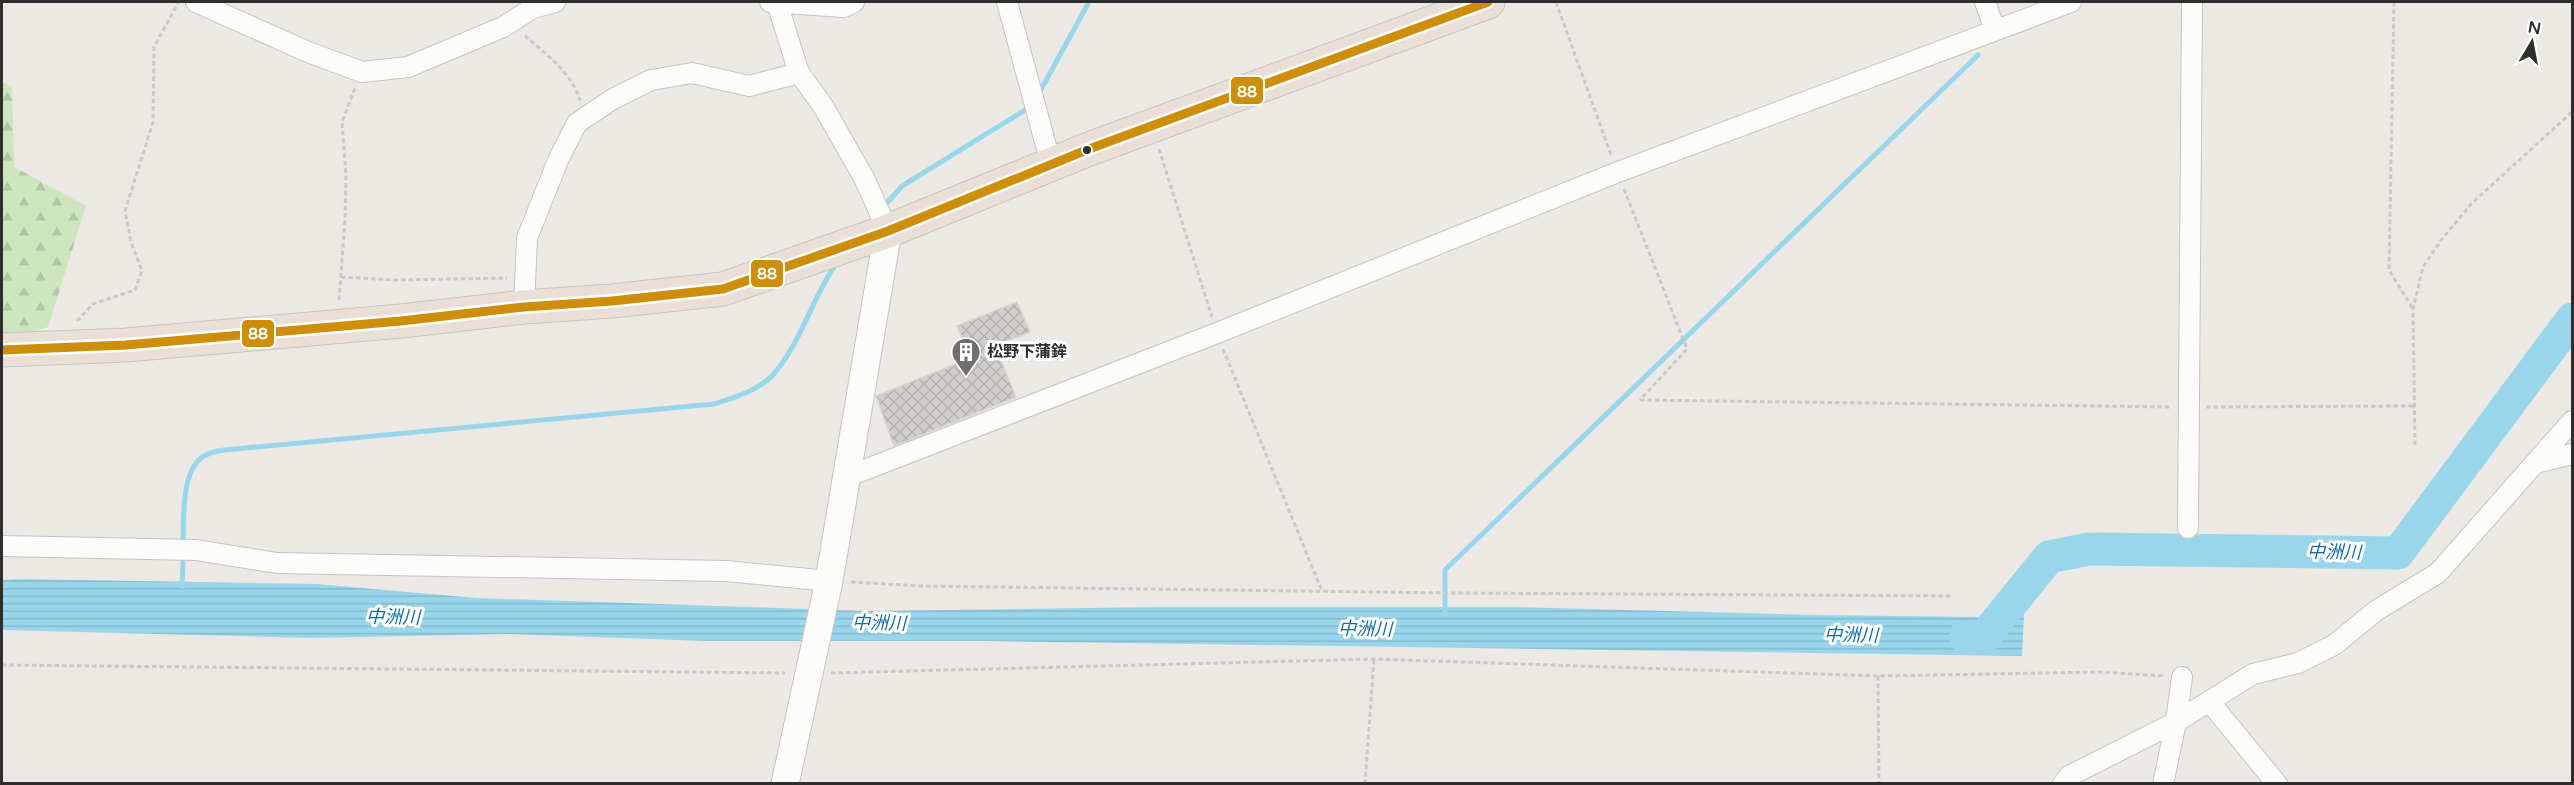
<svg xmlns="http://www.w3.org/2000/svg" width="2574" height="785" font-family="'Varela Round','Noto Sans JP',sans-serif">
	<defs>
		<pattern id="forest-firs" width="22" height="20" patternUnits="userSpaceOnUse" patternTransform="scale(1.5)"><rect width="22" height="20" fill="#cee6be"/><path d="M5 1l3.5 6h-7zM16 11l3.5 6h-7z" fill="#b1c6a4"/></pattern>
		<pattern id="water-rules" width="6" height="5" patternUnits="userSpaceOnUse" patternTransform="scale(1.5)"><rect width="6" height="5" fill="#99d6ec"/><path d="M0 2.5h6" fill="none" stroke="#84b8cb"/></pattern>
		<pattern id="building-cross-hatch" width="8" height="8" patternUnits="userSpaceOnUse" patternTransform="scale(1.5)"><rect width="8" height="8" fill="#d1cecb"/><path d="M0 0l8 8M0 8l8-8" fill="none" stroke="#b4b1af"/></pattern>
	</defs>
	<rect width="100%" height="100%" fill="#ece8e4"/>
	<path fill="url(#forest-firs)" d="M2,82L12,86L14,167L86,206L48,327L12,338L2,337Z"/>
	<path fill="url(#water-rules)" d="M18,579L317,584L476,598L867,611L1160,607H1515L1818,615L1978,617L2024,615L2022,656L986,641H707L507,634L310,638L2,630V580Z"/>
	<g fill="none" stroke-linecap="round" stroke-linejoin="round">
		<path stroke="#99d6ec" stroke-width="5" d="M1038,95L1089,2
			M887,203L902,186L1030,107
			M183,544C184,521 180,467 206,455C211,452 218,451 224,450L714,404C733,398 757,391 772,376C800,345 811,301 834,267
			M182,587L183,562
			M1445,613V570L1978,55"/>
		<path stroke="#99d6ec" stroke-width="33" d="M1965,637H1984L2049,557L2089,549L2398,553L2572,319"/>
	</g>
	<path fill="url(#building-cross-hatch)" stroke="#d7d4d0" stroke-width="1.5" d="M1017,302L1030,332L995,346L1016,397L894,446L876,396L971,358L957,326Z"/>
	<g fill="none" stroke-linecap="round" stroke-linejoin="round">
		<g stroke="#c5c4c5" stroke-width="22">
			<path id="street" d="M196,2L308,52L362,72L408,67L503,27L533,8L555,2
				M770,2L844,7L854,2
				M1007,2L1051,164
				M1985,2L1995,30
				M777,3L799,73L823,106L864,178L888,231
				M524,307L527,238L559,158L577,123L613,99L651,80L692,73L749,86L799,73
				M2536,463L2572,454
				M849,476L1217,333L1618,172L2071,2
				M2188,528L2192,2
				M2,546L196,550L277,563L726,571L829,581
				M2209,701L2277,784
				M2063,784L2069,776L2176,722L2253,674L2298,663L2334,645L2377,610L2438,573L2572,421
				M2163,784L2176,722L2182,677"/>
		</g>
		<g stroke="#c5c4c5" stroke-width="29">
			<path id="secondary" d="M785,784L829,581L888,231"/>
		</g>
		<g stroke="#c6c5c4" stroke-width="35">
			<path id="highway" d="M2,350L126,345L401,321L524,307L612,301L723,289L888,231L1089,149L1488,2"/>
		</g>
		<path stroke="#c9c9c8" stroke-width="3" stroke-dasharray="4.5 3" stroke-linecap="butt" d="M1556,2L1611,155
			M2394,2L2389,270L2413,309
			M525,36C545,53 574,75 580,101
			M1159,149L1212,317
			M1624,189L1687,349L1640,400
			M341,277L394,280L507,278
			M339,300L345,220L346,175L342,122L355,88
			M77,321L93,304L135,290L142,271L131,242L125,211L153,122L154,47L178,3
			M1223,349L1322,591
			M1640,400L2172,407
			M2206,407L2416,406
			M2415,445L2413,309L2423,267L2442,239L2471,204L2572,112
			M851,582L920,586L1453,593L1953,596
			M2,665L785,673
			M831,673L1374,659L1878,676L2100,672L2165,676
			M1878,676L1879,784
			M1365,784L1374,659"/>
		<use href="#street" stroke="#fcfcfb" stroke-width="20"/>
		<use href="#secondary" stroke="#fcfcfb" stroke-width="27"/>
		<use href="#highway" stroke="#eadfd6" stroke-width="33"/>
		<g stroke="#fff" stroke-width="14">
			<path id="bus-1" d="M2,350L126,345L401,321L524,307L612,301L723,289L888,231L1089,149L1488,2"/>
		</g>
		<use href="#bus-1" stroke="#cf8e09" stroke-width="9"/>
	</g>
	<defs>
		<g id="building-pin" transform="scale(1.5)"><path d="M0 17L-7.5 6A9.5 9.5 0 1 1 7.5 6Z" fill="#706f6e" stroke="#fff"/><path d="M-4-6H4V6H1V3H-1V6H-4ZM-2.5-4.3h1.7v1.8h-1.7ZM.8-4.3h1.7v1.8H.8ZM-2.5-1h1.7V.8h-1.7ZM.8-1h1.7V.8H.8Z" fill="#fff"/></g>
	</defs>
	<g fill-rule="evenodd">
		<use href="#building-pin" x="966" y="352"/>
	</g>
	<circle fill="#2e2e2e" stroke="#fff" stroke-width="2" cx="1087" cy="150" r="5"/>
	<g text-anchor="middle" dominant-baseline="central" stroke-width="6" stroke-linejoin="round" paint-order="stroke">
		<g font-size="16" font-weight="bold" fill="#2e2e2e" stroke="#fff" text-anchor="start">
			<text x="987" y="352">松野下蒲鉾</text>
		</g>
		<g font-size="18" font-style="italic" fill="#0d6fa3" stroke="#fff">
			<text transform="translate(2334 552) rotate(1)">中洲川</text>
			<text transform="translate(393 617) rotate(1)">中洲川</text>
			<text transform="translate(879 623) rotate(1)">中洲川</text>
			<text transform="translate(1365 629) rotate(1)">中洲川</text>
			<text transform="translate(1851 635) rotate(1)">中洲川</text>
		</g>
	</g>
	<g stroke="#fff" stroke-width="2">
		<rect x="1230" y="76" width="34" height="29" rx="6" fill="#cf8e09"/>
		<rect x="750" y="259" width="34" height="29" rx="6" fill="#cf8e09"/>
		<rect x="241" y="319" width="34" height="29" rx="6" fill="#cf8e09"/>
	</g>
	<g font-size="16" text-anchor="middle" font-weight="bold" fill="#fff">
		<text x="1247" y="97">88</text>
		<text x="767" y="279">88</text>
		<text x="258" y="339">88</text>
	</g>
	<rect width="2574" height="785" fill="none" stroke="#2e2e2e" stroke-width="6"/>
	<g transform="translate(2532 42) rotate(10)" stroke="#ffffff" stroke-width="4.5" paint-order="stroke">
	<path d="M0-4.5L10 22L0 15L-10 22Z" fill="#2e2e2e"/>
	<text y="-9" font-size="16" font-weight="bold" text-anchor="middle" fill="#2e2e2e">N</text>
	</g>
</svg>
